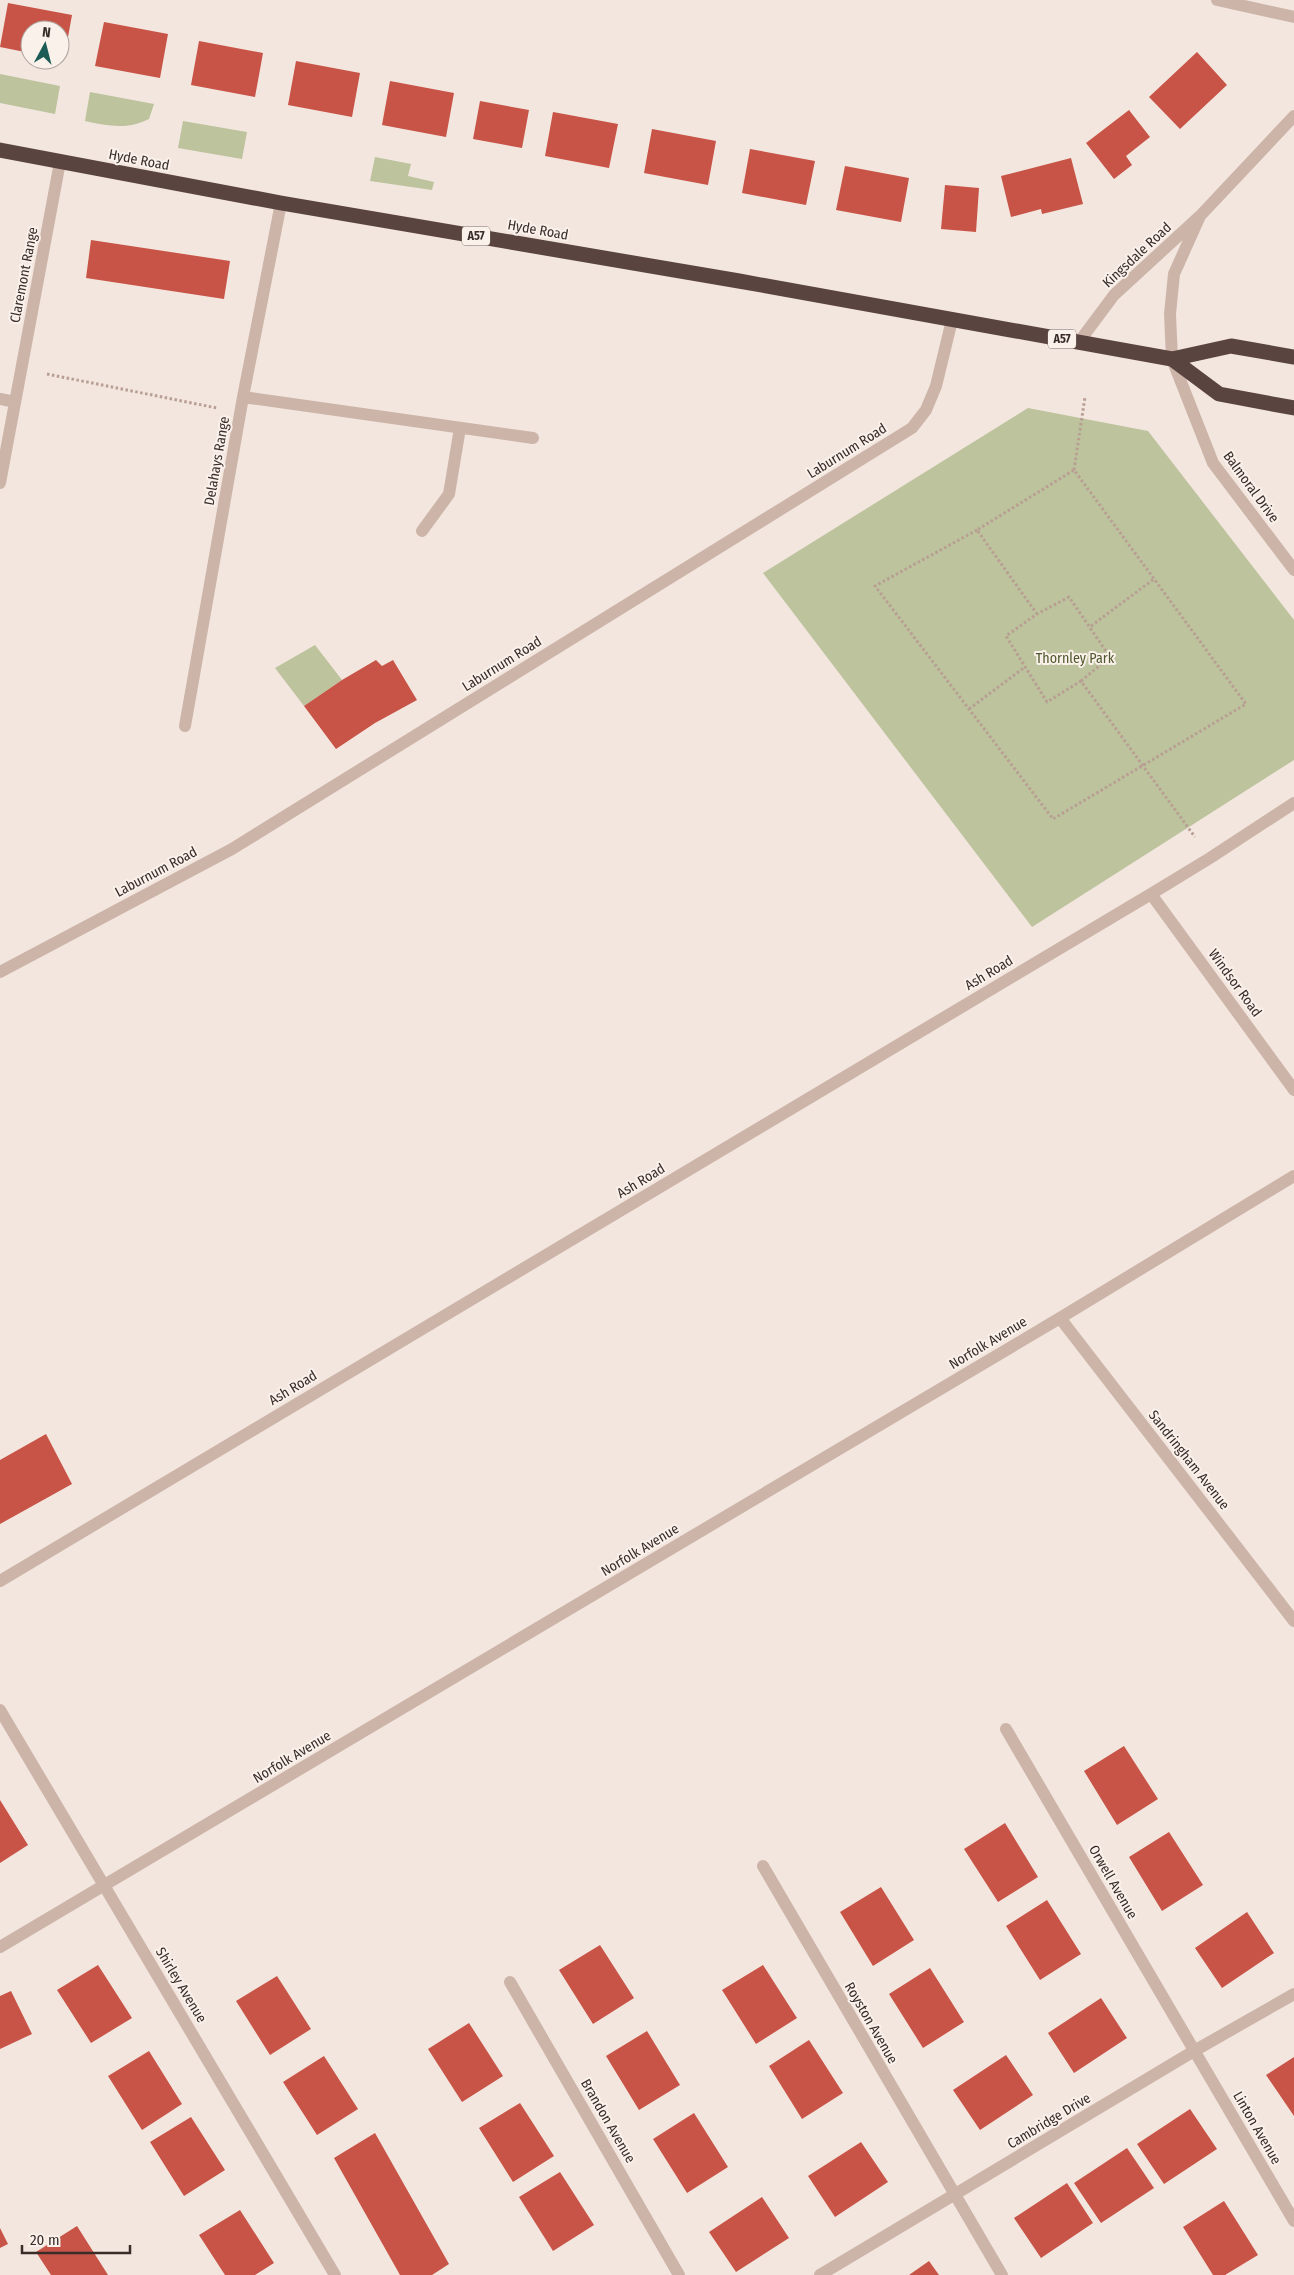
<svg xmlns="http://www.w3.org/2000/svg" width="1294" height="2275" font-family="'Fira Sans Condensed',sans-serif">
	<rect width="100%" height="100%" fill="#f3e6de"/>
	<path fill="#bcc39d" d="M0,74L60,86L55,114L0,103Z
		M90,92L154,104L149,119C127,130 108,126 85,121Z
		M183,121L247,132L242,159L178,148Z
		M375,157L411,164L408,176L434,182L432,190L370,181Z
		M1028,408L1148,431L1294,620V760L1032,927L763,573Z
		M315,645L342,680L304,706L275,668Z"/>
	<path fill="#c85347" d="M8,3L72,15L64,59L60,58V30H30V53L0,47Z
		M104,22L168,34L160,78L95,66Z
		M199,41L263,53L255,97L191,85Z
		M1197,52L1227,85L1180,129L1149,97Z
		M296,61L360,73L352,117L288,105Z
		M390,81L454,93L446,137L382,125Z
		M480,101L529,110L522,148L473,139Z
		M1129,110L1150,137L1126,156L1132,165L1114,179L1086,143Z
		M553,112L618,124L609,168L545,156Z
		M652,129L716,141L708,185L644,173Z
		M750,149L815,161L806,205L742,193Z
		M1071,158L1083,204L1042,214L1041,209L1011,217L1001,176Z
		M845,166L909,178L901,222L836,210Z
		M945,185L979,188L976,232L941,229Z
		M91,240L230,261L224,299L86,278Z
		M376,660L382,666L393,660L417,700L375,723L336,749L304,706L342,680Z
		M46,1434L72,1484L0,1524V1460Z
		M1124,1746L1158,1799L1117,1825L1084,1771Z
		M0,1800L28,1845L0,1863Z
		M1005,1823L1038,1877L998,1902L964,1849Z
		M1169,1832L1203,1885L1162,1911L1129,1857Z
		M881,1887L914,1940L873,1966L840,1912Z
		M1047,1900L1081,1954L1040,1980L1006,1926Z
		M1247,1912L1274,1953L1222,1988L1195,1948Z
		M600,1945L634,1998L593,2024L559,1970Z
		M98,1965L132,2018L91,2043L57,1990Z
		M763,1965L797,2018L756,2044L722,1990Z
		M930,1968L964,2022L923,2048L889,1994Z
		M277,1976L311,2029L270,2055L236,2001Z
		M11,1991L32,2034L0,2049V1996Z
		M1101,1998L1127,2038L1074,2073L1048,2033Z
		M469,2023L503,2076L462,2102L428,2049Z
		M647,2031L680,2085L639,2110L606,2056Z
		M809,2040L843,2093L802,2119L769,2066Z
		M149,2051L182,2104L142,2130L108,2076Z
		M1006,2055L1033,2095L980,2130L953,2090Z
		M324,2056L358,2109L317,2135L283,2082Z
		M1294,2057V2116L1266,2075Z
		M520,2103L554,2156L513,2182L479,2128Z
		M1190,2109L1217,2149L1164,2184L1137,2144Z
		M694,2113L728,2167L687,2193L653,2139Z
		M191,2117L225,2170L184,2196L150,2142Z
		M375,2133L449,2264L432,2275H400L334,2158Z
		M861,2142L888,2182L835,2217L808,2176Z
		M1127,2148L1154,2188L1101,2223L1074,2183Z
		M560,2172L594,2225L553,2251L519,2197Z
		M1067,2183L1093,2223L1041,2258L1014,2218Z
		M762,2197L789,2238L736,2272L709,2232Z
		M1224,2201L1258,2255L1225,2275H1213L1183,2227Z
		M240,2210L274,2263L255,2275H225L199,2235Z
		M77,2226L108,2275H51L36,2252Z
		M0,2228L8,2244L0,2248Z
		M929,2261L939,2275H909Z"/>
	<g fill="none" stroke-linecap="round" stroke-linejoin="round">
		<path stroke="#b89e93" stroke-width="3" stroke-dasharray="2.5 2.5" stroke-linecap="butt" d="M47,374L217,408
			M1074,470L1085,397
			M977,530L875,586L1053,819L1246,704L1074,470L977,530L1037,614
			M1091,626L1154,579
			M1081,681L1110,657L1069,597L1037,614L1006,636L1047,702L1081,681L1195,837
			M969,709L1025,667"/>
		<path stroke="#ccb4a9" stroke-width="12" d="M1217,0L1294,17
			M1200,216L1174,274L1170,314L1172,359L1213,463L1294,570
			M1079,342L1114,295L1200,216L1294,116
			M243,397L533,438
			M0,399L15,402
			M0,483L60,162
			M422,531L449,494L460,428
			M185,726L243,397L281,203
			M1151,894L1294,1090
			M0,972L232,849L912,428L926,410L936,386L952,320
			M1060,1318L1294,1621
			M0,1581L1151,894L1210,858L1294,803
			M0,1710L335,2275
			M1006,1729L1294,2221
			M763,1866L1002,2275
			M0,1947L1060,1318L1294,1176
			M510,1982L679,2275
			M820,2275L1194,2051L1294,1994"/>
		<path stroke="#5a4440" stroke-width="15" d="M0,150L281,203L739,281L1172,359L1231,346L1294,357
			M1172,359L1219,394L1294,408"/>
	</g>
	<g text-anchor="middle" dominant-baseline="central" stroke-width="4" stroke-linejoin="round" paint-order="stroke">
		<g fill="#faf1eb" stroke="#736763" stroke-width="1">
			<rect x="462" y="226.5" width="28" height="19" rx="4"/>
			<rect x="1048" y="329.5" width="28" height="19" rx="4"/>
		</g>
		<g font-size="12" font-weight="bold" fill="#392c29">
			<text x="476" y="236">A57</text>
			<text x="1062" y="339">A57</text>
		</g>
		<g font-size="14" fill="#392c29" stroke="#faf1eb">
			<text transform="translate(139 160) rotate(11)">Hyde Road</text>
			<text transform="translate(538 230) rotate(10)">Hyde Road</text>
			<text transform="translate(1137 255) rotate(-43)">Kingsdale Road</text>
			<text transform="translate(24 275) rotate(-79)">Claremont Range</text>
			<text transform="translate(847 451) rotate(-32)">Laburnum Road</text>
			<text transform="translate(217 461) rotate(-80)">Delahays Range</text>
			<text transform="translate(1251 487) rotate(54)">Balmoral Drive</text>
			<text transform="translate(502 664) rotate(-32)">Laburnum Road</text>
			<text transform="translate(156 872) rotate(-28)">Laburnum Road</text>
			<text transform="translate(989 973) rotate(-31)">Ash Road</text>
			<text transform="translate(1235 983) rotate(54)">Windsor Road</text>
			<text transform="translate(641 1181) rotate(-31)">Ash Road</text>
			<text transform="translate(988 1343) rotate(-31)">Norfolk Avenue</text>
			<text transform="translate(293 1388) rotate(-31)">Ash Road</text>
			<text transform="translate(1189 1460) rotate(52)">Sandringham Avenue</text>
			<text transform="translate(640 1550) rotate(-31)">Norfolk Avenue</text>
			<text transform="translate(292 1757) rotate(-31)">Norfolk Avenue</text>
			<text transform="translate(1113 1882) rotate(60)">Orwell Avenue</text>
			<text transform="translate(181 1985) rotate(59)">Shirley Avenue</text>
			<text transform="translate(871 2023) rotate(60)">Royston Avenue</text>
			<text transform="translate(608 2121) rotate(60)">Brandon Avenue</text>
			<text transform="translate(1049 2121) rotate(-31)">Cambridge Drive</text>
			<text transform="translate(1257 2128) rotate(60)">Linton Avenue</text>
		</g>
		<g font-size="14" fill="#4e582c" stroke="#faf1eb">
			<text x="1075" y="658">Thornley Park</text>
		</g>
	</g>
	<g transform="translate(45 45) rotate(7)"><circle r="24" fill="#faf1eb" stroke="#ada29d"/>
	<path d="M0-4L9 19L0 12L-9 19Z" fill="#1d5c56"/>
	<text y="-8" font-size="14" font-weight="bold" text-anchor="middle" fill="#392c29">N</text>
	</g>
	<path d="M22 2245v8h108v-8" fill="none" stroke="#392c29" stroke-width="2.5"/>
	<text x="30" y="2245" font-size="15" fill="#392c29" stroke="#faf1eb" stroke-width="4" paint-order="stroke">20 m</text>
</svg>
